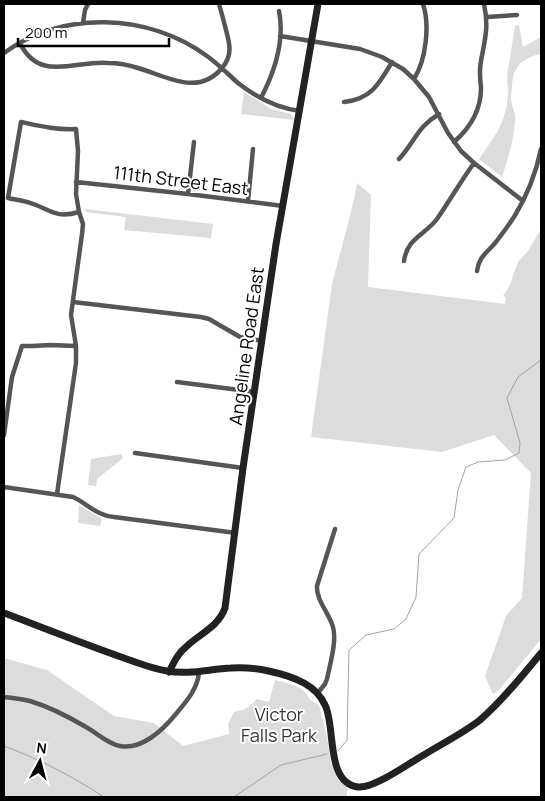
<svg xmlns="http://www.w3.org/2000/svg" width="545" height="801" font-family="Manrope,sans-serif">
	<rect width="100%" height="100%" fill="#fff"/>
	<path fill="#dcdcdc" d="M519,25L523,47L541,37V54C521,58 512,68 512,89C511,92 511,97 511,100C512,107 516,113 515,120C514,140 508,158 502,177L479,159L498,131L503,119L507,106L508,91L507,76L515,26Z
		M244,92L271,109L291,114L293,117L294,120L241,114Z
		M357,183L371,195L368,287L505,304L506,297L503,296L509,287L518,262L528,251L541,229V639L499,690L493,694L485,676L506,616L522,598L531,473L494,435L442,452L311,437L332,284L354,200Z
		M85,209L213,224L211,238L124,230L126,217L86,212Z
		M121,454L123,458L97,479L96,486L88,485L91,459Z
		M79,505L102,519L100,526L78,523Z
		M4,658L47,670L114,716L154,723L183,746L229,734L228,724L234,712L246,709L257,699L269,702L275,680C288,683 305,686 310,700L319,705L327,737L331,763L337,778L348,789L346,797H4Z"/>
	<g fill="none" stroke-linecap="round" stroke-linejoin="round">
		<path stroke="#a3a3a3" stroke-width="1" d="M4,746C39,759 72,776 104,797
			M338,751L347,740L349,650L366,635L394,629L406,619L416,597L419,554L454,518L458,490L466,467L478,462L505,460L519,453L520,443L507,398L518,377L541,360
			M234,797L281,765L327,754"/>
		<path stroke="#555" stroke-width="4.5" d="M487,17L517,15
			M83,23L85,10L88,4
			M280,36L360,49L382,57L403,69L414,79L429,97L448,133L461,151L474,163L523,201
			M20,43C39,83 76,60 108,63C118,63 129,65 138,68C166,76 198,97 222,68C234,54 229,42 225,26C223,18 221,11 219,4
			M4,53C63,10 148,13 207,56C218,64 228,74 238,83C256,97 277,108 300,111
			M414,79C426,60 430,25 423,4
			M261,98C275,71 285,41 279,11
			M344,102C371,99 379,84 392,62
			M454,142C470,128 481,110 481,88C480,79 479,70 481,61C485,39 489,27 484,4
			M399,159C415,142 417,127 439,114
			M76,182L188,194L283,206
			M188,194L194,142
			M248,201L253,149
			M404,261C407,238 425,235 437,219C450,200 461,181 474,163
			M477,271C479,256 487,253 496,242C502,234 508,226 514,217C527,196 536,173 541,149
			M73,302L201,317L209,319L240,337L262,341
			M177,382L255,392
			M4,435L12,377L22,346H33L50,345L76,346
			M135,453L243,468
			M4,487L73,497C84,502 91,510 102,514C106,516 110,517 114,517L236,533
			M57,494L76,363V346L71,315L82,234L83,224L79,212L76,194L78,151L76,129C57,130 40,126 21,122L8,198C17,200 27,201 36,205C53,212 58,218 79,212
			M317,694L325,684L327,679C330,664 337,641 333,627C329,613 316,600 317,586L335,529
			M4,697C13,698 22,699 30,701C50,707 69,717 86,727C97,733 108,744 120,746C141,750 162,731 175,715C185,703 198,689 199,672"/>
		<path stroke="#222" stroke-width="7" d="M4,613C44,628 84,644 124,658C138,663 153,669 167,671C189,675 209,669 231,668C253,666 285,673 304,683C313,688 321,696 325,705C336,726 325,783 358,787C373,789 408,764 422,756C441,744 462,734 480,720C501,702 523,675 541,653
			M169,672C174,662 178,653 187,646C201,633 218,627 225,608L243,468L276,244L318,4"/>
	</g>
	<g text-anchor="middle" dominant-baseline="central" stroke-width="4" stroke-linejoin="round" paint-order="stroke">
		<g font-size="18" fill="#000" stroke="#fff">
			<text transform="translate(181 180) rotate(7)">111th Street East</text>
			<text transform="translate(246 346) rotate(-82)">Angeline Road East</text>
		</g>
		<g font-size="18" fill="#333" stroke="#fff">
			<text x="279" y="714">Victor<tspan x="279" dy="21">Falls Park</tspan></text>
		</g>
	</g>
	<rect width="545" height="801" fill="none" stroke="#000000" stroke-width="10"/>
	<g transform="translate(40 761) rotate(7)" stroke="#ffffff" stroke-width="4" paint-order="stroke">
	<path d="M0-4L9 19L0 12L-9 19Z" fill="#000000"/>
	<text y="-8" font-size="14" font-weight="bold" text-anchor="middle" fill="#000000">N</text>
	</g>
	<path d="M18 38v8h151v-8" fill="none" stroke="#000000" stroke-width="2.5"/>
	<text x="25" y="38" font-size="15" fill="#000000" stroke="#ffffff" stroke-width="4" paint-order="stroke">200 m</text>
</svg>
